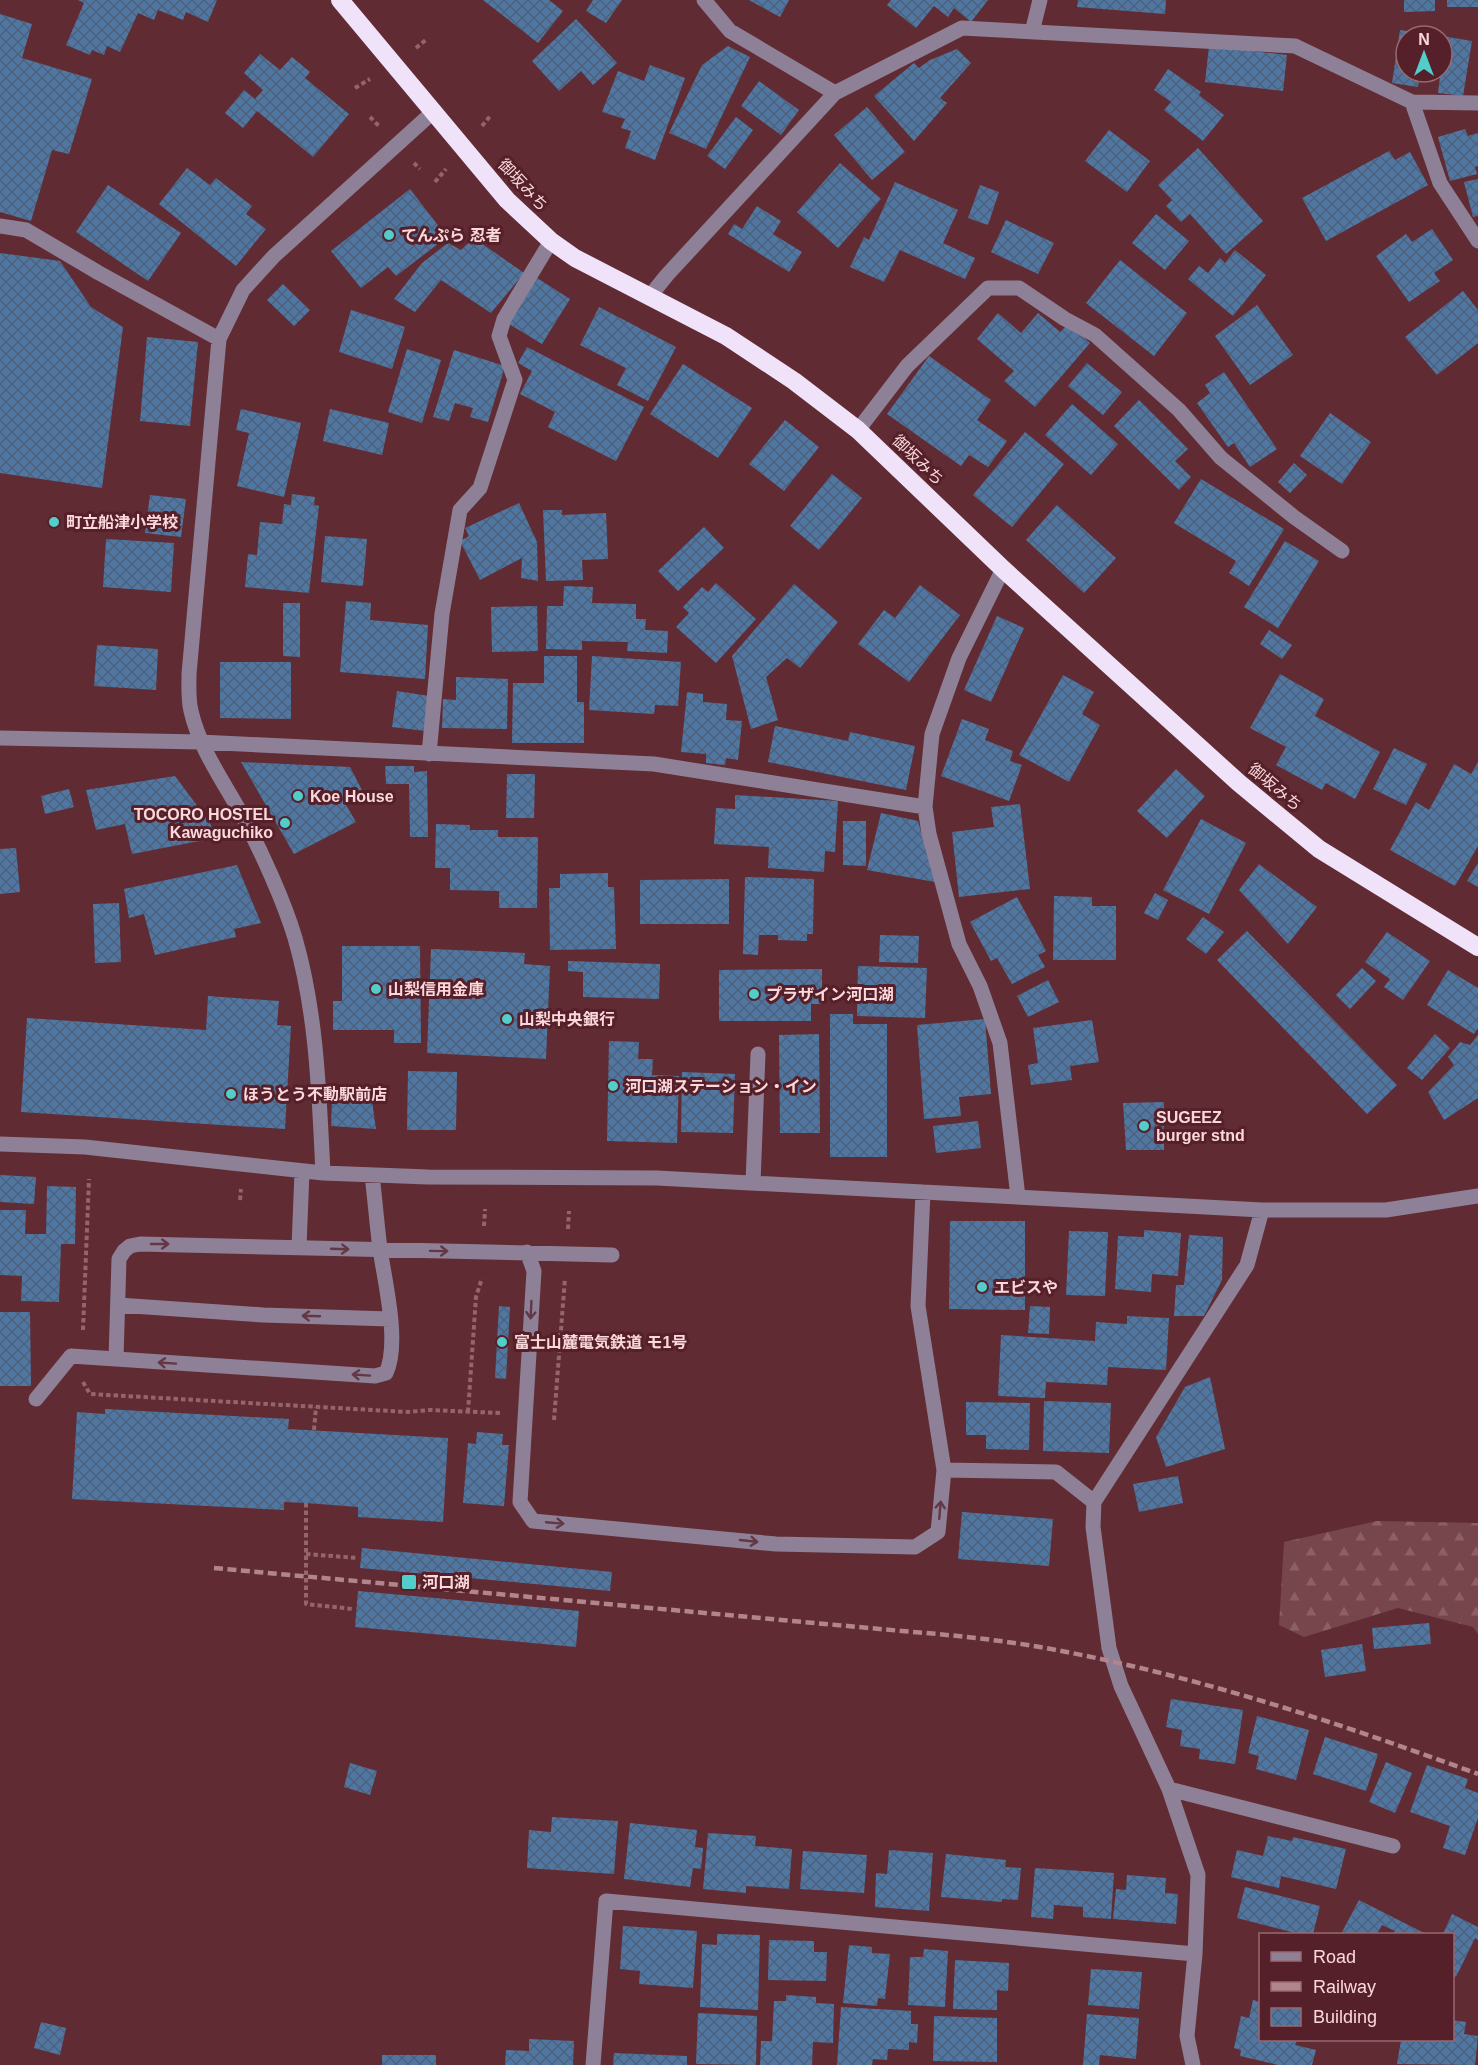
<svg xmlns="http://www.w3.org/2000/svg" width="1478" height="2065" font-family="Helvetica,'Noto Sans JP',sans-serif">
	<defs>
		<pattern id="forest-firs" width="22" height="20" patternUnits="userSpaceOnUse" patternTransform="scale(1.5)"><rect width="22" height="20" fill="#76464c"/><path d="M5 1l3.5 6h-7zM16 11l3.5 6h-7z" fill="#8a6065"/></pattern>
		<pattern id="building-cross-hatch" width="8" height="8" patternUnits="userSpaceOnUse" patternTransform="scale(1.5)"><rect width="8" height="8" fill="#5077a2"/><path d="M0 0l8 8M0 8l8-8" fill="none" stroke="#4e617c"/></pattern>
	</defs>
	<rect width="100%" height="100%" fill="#612b33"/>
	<path fill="url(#forest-firs)" d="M1377,1521L1478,1523V1634L1473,1627L1398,1608L1304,1637L1279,1625L1284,1542Z"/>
	<path fill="url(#building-cross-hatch)" d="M78,0H217L208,22L186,12L183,20L158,10L154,20L138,13L120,52L107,46L104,55L92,50L90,55L66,45L84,3Z
		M483,0H549L563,11L538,43Z
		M593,0H622L606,23L586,11Z
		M749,0H789L780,17Z
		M891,0H988L971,22L954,8L948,17L934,6L916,28L887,5Z
		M1078,0H1166L1165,14L1077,7Z
		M1404,0H1435V11L1404,12Z
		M1447,0H1478V7H1447Z
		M0,14L32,24L22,58L92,79L69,154L52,150L31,221L0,212Z
		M576,19L617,63L593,85L581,71L559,91L532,61Z
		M1400,30L1431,35L1406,36V72H1442V36L1472,41L1463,96L1438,93L1440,76L1420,73L1418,87L1392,83Z
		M728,46L750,57L706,149L669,133L702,65Z
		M1209,46L1287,55L1283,91L1205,82Z
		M957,49L971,63L940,98L947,103L914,141L874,96L914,63L919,68L930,60Z
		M260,54L280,70L292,57L310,72L305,78L349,114L313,157L257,111L243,128L225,113L244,90L255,99L263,90L244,73Z
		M650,65L685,78L655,160L625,148L631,131L621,128L625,119L602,112L618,71L644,81Z
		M1168,69L1201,92L1199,95L1224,115L1203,141L1164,110L1171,102L1154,90Z
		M759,81L799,110L781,135L741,106Z
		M867,107L905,152L872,180L834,135Z
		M736,117L753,130L725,169L707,156Z
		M1465,129L1468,136L1478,133V166L1475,167L1477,174L1450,181L1438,137Z
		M1109,130L1150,161L1127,192L1085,161Z
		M1198,148L1263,221L1226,254L1190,214L1181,222L1166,206L1172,200L1158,185Z
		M1389,151L1395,160L1410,152L1428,185L1326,241L1302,198Z
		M840,163L881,199L838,248L797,212Z
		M187,168L210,185L216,178L252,206L246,214L266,229L236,266L159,204Z
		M1478,179V216L1473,217L1464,182Z
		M895,182L958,210L943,243L975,258L965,279L900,250L884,282L850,267L864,237L869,240Z
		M108,185L181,233L148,281L76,232Z
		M980,185L999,192L988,225L968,218Z
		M410,189L447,237L396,276L388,267L361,288L331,251Z
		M757,206L781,221L773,234L802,252L789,272L728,234L734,224L742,229Z
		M1156,214L1189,241L1165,270L1132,243Z
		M1006,220L1054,243L1038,274L991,252Z
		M1432,229L1453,260L1434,273L1440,281L1409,302L1376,256L1406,234L1412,242Z
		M474,238L524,273L491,313L441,280L415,312L394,299L422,263L448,243L461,250Z
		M1235,250L1266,275L1233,316L1188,279L1199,266L1208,273L1220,258L1225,263Z
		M0,253L60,261L91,307L123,327L102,488L0,473Z
		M1120,260L1187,313L1154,356L1086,303Z
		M537,278L570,299L542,344L509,324Z
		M283,284L310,310L294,326L267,300Z
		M1463,291L1478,310V343L1437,375L1405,337Z
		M1257,305L1293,355L1250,385L1215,336Z
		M599,307L676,347L648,401L617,385L626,368L580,345Z
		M351,310L405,327L392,369L339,352Z
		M998,313L1021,333L1038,313L1060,332L1068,324L1090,343L1035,407L1004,381L1014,371L977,339Z
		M147,337L198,342L190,426L140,421Z
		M527,347L644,407L616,461L548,427L555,412L520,394L532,371L518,363Z
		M407,349L441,360L422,423L388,412Z
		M454,350L505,366L488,422L470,417L473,408L455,403L449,421L433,417Z
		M929,356L991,400L977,420L1007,441L988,467L969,455L961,466L887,414Z
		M1087,363L1122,392L1103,415L1068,386Z
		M683,364L752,408L718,458L650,414Z
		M1224,372L1277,449L1250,467L1234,443L1228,447L1197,403L1210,393L1205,385Z
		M1139,400L1188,449L1175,461L1191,477L1179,490L1114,426Z
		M1072,404L1118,444L1091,475L1045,435Z
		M241,409L301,423L284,497L237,486L249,433L236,430Z
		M330,409L389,423L382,455L323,441Z
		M1330,413L1371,442L1342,484L1300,456Z
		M785,420L819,447L784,491L749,464Z
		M1025,432L1064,464L1012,527L973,495Z
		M1294,463L1307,475L1290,493L1278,482Z
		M832,474L862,498L819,550L790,526Z
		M1201,479L1284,529L1249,586L1229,573L1236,561L1174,523Z
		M292,494L315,497L314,505L319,506L309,593L245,587L248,554L257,555L260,522L282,524L284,504L291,505Z
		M150,495L186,499L181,537L145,533Z
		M519,503L537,542L538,581L521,578L522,558L480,580L460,541L469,536L465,528Z
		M1057,505L1116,558L1084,593L1026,540Z
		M543,510H562V515L606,513L608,559L582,560L583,580L546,581Z
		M704,527L724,548L678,591L658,571Z
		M325,536L367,539L363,586L321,582Z
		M106,539L174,543L171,592L103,587Z
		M1285,541L1319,561L1278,628L1244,607Z
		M716,583L756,619L716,663L676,627L689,613L683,607L702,587L708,592Z
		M794,584L838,622L800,668L787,658L766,677L778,720L751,729L732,656Z
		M920,585L960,615L909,682L858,644L884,610L895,618Z
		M564,586L593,587L592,603L636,604V619H646L645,630L668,631L667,653L627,651L628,642L582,641V650L546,649L547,606H563Z
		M346,601L371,603L370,620L428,625L425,679L340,672Z
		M283,603H300V657L283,656Z
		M537,606L538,651L492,652L491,607Z
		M997,616L1024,628L991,702L964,690Z
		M1269,630L1292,645L1282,659L1260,644Z
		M97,645L158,649L156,690L94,686Z
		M544,656H577V702H584V743H512L513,683H544Z
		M592,656L681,662L678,706L655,705L654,714L589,710Z
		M220,662H291V719L220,718Z
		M1280,674L1324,699L1315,716L1380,752L1355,799L1326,783L1322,790L1276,765L1286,747L1250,728Z
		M1063,675L1094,692L1082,714L1100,725L1069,782L1019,755Z
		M456,677L508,679L507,729L442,728L443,699L456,700Z
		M397,691L429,696L425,731L392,727Z
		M687,692L703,694V702L727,704L726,720L742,721L738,760L726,758L725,765L706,763V754L681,752Z
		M962,719L989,729L985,740L1013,751L1010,761L1022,765L1009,801L941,776Z
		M775,726L848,741L850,732L915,746L906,790L768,762Z
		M1394,748L1427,764L1406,805L1373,789Z
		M241,762L350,767L366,798L346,805L356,822L294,854Z
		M1478,762V846L1455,886L1390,850L1416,802L1429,810L1454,764L1471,774Z
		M385,766H414V772L427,771L428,837H410L409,784H386Z
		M1176,769L1205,796L1167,838L1137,811Z
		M507,774H535L534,818H506Z
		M175,776L210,823L215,838L132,854L125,824L96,830L86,790Z
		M69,789L74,807L45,814L41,796Z
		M735,795L838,801L835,852L825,851L824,872L768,868L769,847L714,844L716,808L735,809Z
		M1020,804L1030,889L959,897L952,832L994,827L991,807Z
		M881,813L918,821L935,882L867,870Z
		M1201,819L1246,843L1209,914L1163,890Z
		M843,821H866V866L843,865Z
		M436,824L470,825V830H498V837H538L537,908H499V891L450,890V868H435Z
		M16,848L20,892L0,894V849Z
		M1478,863V887L1467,881Z
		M1259,864L1317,907L1288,944L1239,890Z
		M237,865L261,923L234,929L236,937L155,955L144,914L129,918L124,889Z
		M608,873V887H614L616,949L550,950L549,888H560V874Z
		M745,877L814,879L813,934H807V941L778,940V935H759L758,955L743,954Z
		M729,879V924H640V880Z
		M1155,893L1168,900L1158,920L1144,913Z
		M1054,896L1092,897V906H1116V960H1053Z
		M1017,897L1046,951L1038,955L1045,967L1012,984L997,958L991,961L970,922Z
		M119,903L121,962L95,963L93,904Z
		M1203,917L1224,932L1206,954L1186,939Z
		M1247,931L1397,1085L1367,1114L1217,960Z
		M1387,932L1430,961L1403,1000L1384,987L1390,979L1365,962Z
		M880,935L919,936L918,963L879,962Z
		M342,946H420L421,1043H394V1030H333V1001H342Z
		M431,949L525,953L524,964L550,966L546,1059L427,1053Z
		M568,961L660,964L659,999L583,997V972L568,971Z
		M858,966L927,968L925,1018L857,1016Z
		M1362,968L1376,981L1350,1009L1336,995Z
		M822,969V1004H811V1021H719V970Z
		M1448,970L1478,988V1028L1474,1034L1427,1005Z
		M1048,980L1059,1002L1028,1017L1017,996Z
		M208,996L279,1001L277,1025L291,1026L285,1129L21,1112L27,1018L206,1030Z
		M830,1014H853V1024H887V1157H830Z
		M985,1019L991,1094L959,1097L961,1116L924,1119L917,1025Z
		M1092,1020L1099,1062L1070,1066L1072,1080L1031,1085L1028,1065L1038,1063L1033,1028Z
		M819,1034L820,1133H780L779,1035Z
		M1435,1034L1450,1048L1422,1080L1407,1068Z
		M1478,1035V1098L1444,1120L1428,1092L1454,1065L1448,1057L1460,1042L1470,1045Z
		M609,1041L639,1042L638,1059H653L652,1075L679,1076L677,1143L607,1141Z
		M408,1071L457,1072L456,1130H407Z
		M682,1072L735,1074L733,1133L681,1132Z
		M332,1098L372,1101L376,1129L331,1126Z
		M1164,1102V1150H1126L1123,1103Z
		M978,1121L981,1148L936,1153L933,1126Z
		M0,1175L36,1177L34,1204L0,1202Z
		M47,1186L76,1187L75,1244H61L59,1302L21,1301L22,1276L0,1275V1210H26L25,1234H46Z
		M950,1221H1025V1310L949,1309Z
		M1144,1230L1181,1233L1178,1276L1152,1274L1151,1292L1115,1289L1118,1236L1144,1237Z
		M1069,1231L1108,1232L1105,1296L1066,1295Z
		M1189,1235L1223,1237L1222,1280L1204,1316H1174L1176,1285H1184Z
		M499,1306L510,1307L506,1379L495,1378Z
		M1030,1306L1050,1307L1049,1334L1028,1333Z
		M0,1312H30L31,1386H0Z
		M1127,1316L1169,1318L1166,1370L1108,1367L1107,1385L1046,1382L1045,1398L998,1396L1001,1335L1095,1341L1096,1322L1127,1324Z
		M1210,1377L1225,1449L1166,1467L1156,1437L1185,1387Z
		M1044,1401L1111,1403L1109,1453L1043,1451Z
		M966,1402L1030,1403L1029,1450L986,1449V1435H966Z
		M105,1409L289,1419L288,1429L448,1438L443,1522L358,1517V1507L306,1503L284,1502V1510L72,1499L77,1412L105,1414Z
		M477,1432L503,1434L502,1445H509L504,1506L463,1503L468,1443L476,1444Z
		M1178,1476L1183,1503L1139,1512L1133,1484Z
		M962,1512L1053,1519L1049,1566L958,1559Z
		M362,1548L612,1572L610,1591L360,1568Z
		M358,1591L579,1611L576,1647L355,1627Z
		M1429,1623L1431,1644L1374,1649L1372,1628Z
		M1362,1644L1366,1671L1325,1677L1321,1650Z
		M1171,1699L1243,1710L1235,1764L1199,1759L1200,1749L1180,1746L1182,1730L1166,1727Z
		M1257,1716L1309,1730L1296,1780L1256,1769L1259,1756L1248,1753Z
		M1325,1737L1378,1754L1366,1791L1313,1774Z
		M1386,1762L1412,1773L1395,1813L1369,1802Z
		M350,1763L377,1771L370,1795L344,1787Z
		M1427,1765L1468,1779L1465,1788L1478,1793V1818L1465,1855L1443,1848L1450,1826L1410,1812Z
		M552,1817L618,1821L614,1874L527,1868L529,1830L551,1832Z
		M630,1823L697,1830L695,1847L703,1848L701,1869L693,1868L690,1887L624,1879Z
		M708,1833L756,1836L755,1846L792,1849L789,1889L746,1886V1893L703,1889Z
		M1268,1836L1292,1841L1293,1837L1346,1849L1336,1889L1281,1876L1279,1888L1231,1877L1237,1850L1263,1856Z
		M889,1850L933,1853L929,1911L875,1907L876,1873L887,1874Z
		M803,1851L867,1855L864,1893L800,1889Z
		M946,1854L1006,1860L1005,1867L1021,1868L1018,1900L1002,1899V1902L941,1897Z
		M1035,1868L1114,1873L1111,1919L1083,1917V1907L1054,1905L1053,1919L1031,1917Z
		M1127,1875L1166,1878L1165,1893L1178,1894L1176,1924L1113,1919L1116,1889L1126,1890Z
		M1245,1887L1320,1906L1313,1934H1299L1237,1918Z
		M1359,1900L1426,1934H1393L1395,1931L1382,1925L1377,1934H1341Z
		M1452,1914L1478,1927V1940L1475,1938L1456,1977L1452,1975V1934H1443Z
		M623,1926L697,1931L693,1988L639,1984L640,1971L620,1969Z
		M717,1934L760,1935L758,2010L700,2007L702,1944L717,1945Z
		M769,1940L814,1941V1952H827L826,1981L768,1980Z
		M849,1945L872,1947V1953L890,1954L885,1999L878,1998L877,2006L843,2003Z
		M924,1949L948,1951L945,2007L908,2005L910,1957H923Z
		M955,1960L1009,1963L1008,1991L997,1990V2010L953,2009Z
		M1091,1969L1142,1972L1139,2009L1088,2005Z
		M786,1995L816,1997V2003L834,2004L833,2043L813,2042L812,2065H760L761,2041H772L774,2001H786Z
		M1253,2000L1260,2002V2040H1297L1295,2045L1316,2050L1312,2065H1278L1240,2056L1241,2050L1234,2048L1241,2016L1249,2018Z
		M841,2007L911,2011V2024H918L917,2043L909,2042V2050L888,2049L887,2060L873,2059L872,2065H837Z
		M698,2013L757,2016L756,2065L696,2064Z
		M1087,2014L1139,2018L1136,2059L1100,2055L1099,2065H1083Z
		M934,2016L997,2018V2062L933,2061Z
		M1452,2020L1466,2022L1464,2034L1478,2036L1475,2065L1397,2064L1401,2040H1452Z
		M41,2022L66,2028L60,2055L34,2048Z
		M529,2039L574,2041L573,2065H505L506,2050L529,2051Z
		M614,2053L687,2056V2065H613Z
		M382,2055H436V2065H382Z"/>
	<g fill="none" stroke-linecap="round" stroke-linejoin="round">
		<path stroke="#94656b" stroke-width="4" stroke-dasharray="4.5 3" stroke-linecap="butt" d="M416,48L427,39
			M355,88L370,79
			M370,117L380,127
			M482,126L491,115
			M414,163L420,169
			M435,182L446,169
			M240,1200L241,1189
			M484,1226L485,1209
			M568,1229L569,1211
			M83,1330L89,1179
			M83,1382L90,1394L408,1412L430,1410L500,1413
			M468,1412L476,1297L482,1278
			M554,1420L565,1278
			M314,1430L316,1407
			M306,1503V1604L353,1609
			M306,1554L358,1558"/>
		<path stroke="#8e8197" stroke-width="15" d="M704,0L730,31L835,93
			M1032,32L1040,0
			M1412,102L1440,183L1478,241
			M0,226L26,230L99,273L219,339
			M650,296L667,275L835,93L962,28L1295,46L1412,102L1478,103
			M858,430L907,366L988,288H1019L1065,319L1095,335L1179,410L1221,458L1294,517L1342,551
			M0,738L200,742L654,764L925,807L932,734L959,658L1003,569
			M429,754L442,614L460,510L480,488L515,380L499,336L504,319L551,241
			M925,807L929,834L959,944L980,986L1000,1043L1018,1197
			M0,1144L85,1147L323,1173L428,1177L657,1178L1262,1210H1386L1478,1196
			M323,1173C319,1094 317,1014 295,938C284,901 261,851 243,817C224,782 200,750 191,711C188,699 189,686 189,674L219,339L243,290L274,256L433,112
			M372,1175C375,1200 377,1225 380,1249C385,1283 400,1343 386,1373L375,1376L116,1359L119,1259L124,1251L130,1246L140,1244L612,1255
			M753,1183L758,1054
			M923,1192L918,1306L944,1470L1056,1472L1094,1502
			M299,1247L302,1172
			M527,1252L534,1271L520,1502L533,1521L776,1544L915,1547L938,1532L944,1470
			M118,1305L263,1315L390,1319
			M36,1399L71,1356L116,1359
			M1169,1789L1393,1846
			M593,2065L606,1901L1195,1954
			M1193,2065L1187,2036L1195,1954L1198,1875L1169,1789L1121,1686L1109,1648L1093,1527L1094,1502L1247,1265L1262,1210"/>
		<path stroke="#f0e3f9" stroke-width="18" d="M340,0L507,200L551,241L575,258L726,336L794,381L858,430L1003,569L1239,783L1319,849L1478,947"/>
		<path stroke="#b1858b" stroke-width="4.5" stroke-dasharray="9 4.5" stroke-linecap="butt" d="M214,1568L902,1631C952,1635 1002,1640 1051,1649C1197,1676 1339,1723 1478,1774"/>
	</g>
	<defs><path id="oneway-shaft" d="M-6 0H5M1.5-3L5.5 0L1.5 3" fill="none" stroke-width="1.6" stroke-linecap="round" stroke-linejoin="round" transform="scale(1.5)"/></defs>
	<g stroke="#633844">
		<use href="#oneway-shaft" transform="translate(160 1244)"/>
		<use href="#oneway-shaft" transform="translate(340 1249) rotate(2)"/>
		<use href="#oneway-shaft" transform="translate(439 1251) rotate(1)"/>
		<use href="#oneway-shaft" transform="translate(531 1310) rotate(93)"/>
		<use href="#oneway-shaft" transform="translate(311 1316) rotate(-178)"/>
		<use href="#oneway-shaft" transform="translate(167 1363) rotate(-176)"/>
		<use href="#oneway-shaft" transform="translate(361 1375) rotate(-176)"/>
		<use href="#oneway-shaft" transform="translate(940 1510) rotate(-85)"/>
		<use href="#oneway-shaft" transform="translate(555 1523) rotate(5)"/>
		<use href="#oneway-shaft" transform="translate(749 1541) rotate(6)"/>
	</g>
	<g fill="#53cdc9" stroke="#552029" stroke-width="2">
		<circle cx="389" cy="235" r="6"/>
		<circle cx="54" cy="522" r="6"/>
		<circle cx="298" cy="796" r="6"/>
		<circle cx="285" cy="823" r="6"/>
		<circle cx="376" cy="989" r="6"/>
		<circle cx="754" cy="994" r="6"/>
		<circle cx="507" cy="1019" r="6"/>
		<circle cx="613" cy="1086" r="6"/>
		<circle cx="231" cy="1094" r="6"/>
		<circle cx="1144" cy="1126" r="6"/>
		<circle cx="982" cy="1287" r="6"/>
		<circle cx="502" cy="1342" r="6"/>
		<rect x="401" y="1574" width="16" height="16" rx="3"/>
	</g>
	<g text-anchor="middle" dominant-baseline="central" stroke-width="6" stroke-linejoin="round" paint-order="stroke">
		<g font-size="16" fill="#fbd8db" stroke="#552029">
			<text transform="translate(523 185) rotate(47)">御坂みち</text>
			<text transform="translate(918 460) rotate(44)">御坂みち</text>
			<text transform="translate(1275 787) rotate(40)">御坂みち</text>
		</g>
		<g font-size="16" font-weight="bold" fill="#fbd8db" stroke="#552029" text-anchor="start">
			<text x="401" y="235">てんぷら 忍者</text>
			<text x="66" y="522">町立船津小学校</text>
			<text x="310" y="796">Koe House</text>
			<text x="273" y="814" text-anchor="end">TOCORO HOSTEL<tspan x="273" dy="18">Kawaguchiko</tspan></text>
			<text x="388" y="989">山梨信用金庫</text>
			<text x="766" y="994">プラザイン河口湖</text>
			<text x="519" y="1019">山梨中央銀行</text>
			<text x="625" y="1086">河口湖ステーション・イン</text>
			<text x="243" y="1094">ほうとう不動駅前店</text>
			<text x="1156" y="1117">SUGEEZ<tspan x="1156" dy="18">burger stnd</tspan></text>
			<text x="994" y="1287">エビスや</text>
			<text x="514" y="1342">富士山麓電気鉄道 モ1号</text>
			<text x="422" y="1582">河口湖</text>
		</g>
	</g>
	<rect x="1259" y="1933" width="195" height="108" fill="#552029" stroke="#976a70" stroke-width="1.5"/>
	<rect x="1271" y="1952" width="30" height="9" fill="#8e8197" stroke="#976a70" stroke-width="1.5"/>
	<text x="1313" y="1963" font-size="18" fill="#fbd8db">Road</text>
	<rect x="1271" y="1982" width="30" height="9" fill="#b1858b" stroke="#976a70" stroke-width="1.5"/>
	<text x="1313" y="1993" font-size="18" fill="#fbd8db">Railway</text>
	<rect x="1271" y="2008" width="30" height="18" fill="url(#building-cross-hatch)" stroke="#976a70" stroke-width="1.5"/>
	<text x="1313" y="2023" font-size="18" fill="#fbd8db">Building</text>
	<g transform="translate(1424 54)"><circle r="28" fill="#552029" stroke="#976a70" stroke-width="1.5"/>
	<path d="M0-4.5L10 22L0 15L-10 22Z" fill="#53cdc9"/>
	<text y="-9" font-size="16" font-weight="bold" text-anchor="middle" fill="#fbd8db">N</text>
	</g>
</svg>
